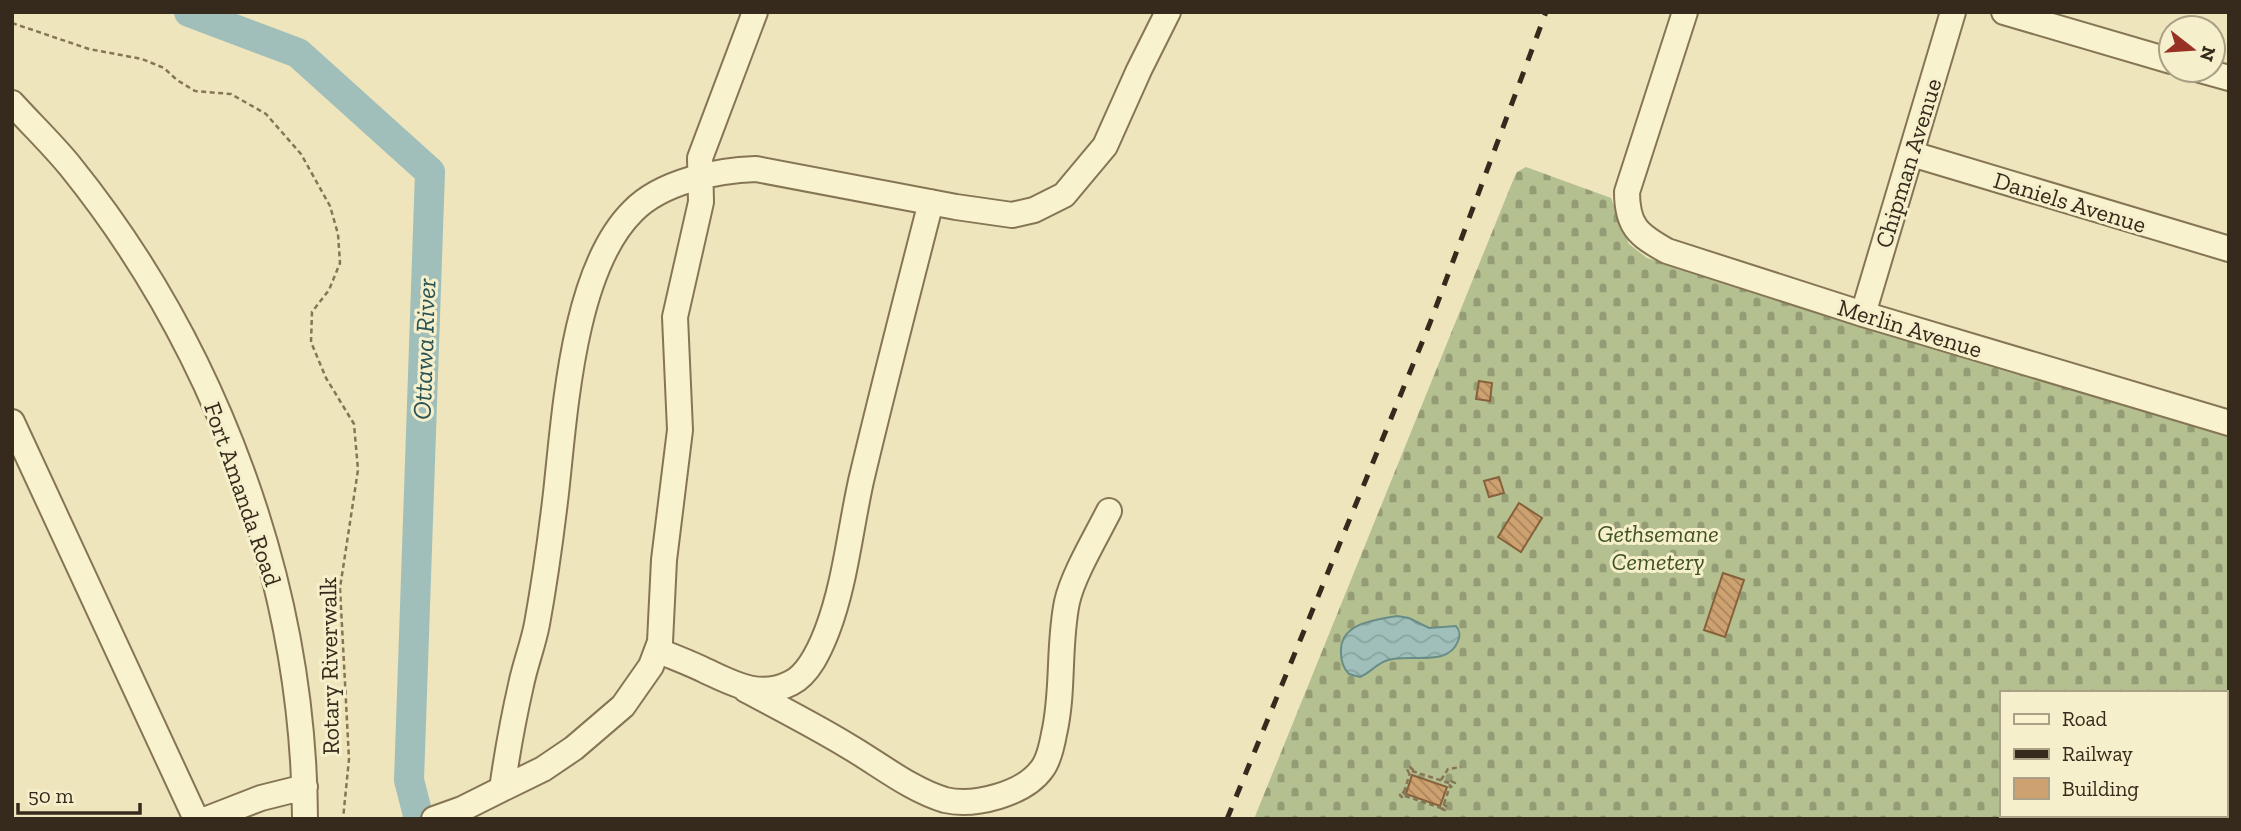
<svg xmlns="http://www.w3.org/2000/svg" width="2241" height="831" font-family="'Zilla Slab',serif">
	<defs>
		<pattern id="cemetery-stones" width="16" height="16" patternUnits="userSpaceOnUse" patternTransform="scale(1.75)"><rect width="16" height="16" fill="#b5c090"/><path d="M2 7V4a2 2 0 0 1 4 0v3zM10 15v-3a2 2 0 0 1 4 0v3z" fill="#949c75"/></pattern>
		<pattern id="water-waves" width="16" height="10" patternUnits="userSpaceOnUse" patternTransform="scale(1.75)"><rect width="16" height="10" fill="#a0bfba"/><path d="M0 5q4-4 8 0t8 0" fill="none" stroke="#8aa49f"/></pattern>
		<pattern id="building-back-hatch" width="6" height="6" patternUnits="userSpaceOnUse" patternTransform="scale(1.75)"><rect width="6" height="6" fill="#cea270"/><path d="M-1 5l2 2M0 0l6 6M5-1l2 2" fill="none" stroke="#a8845b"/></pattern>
	</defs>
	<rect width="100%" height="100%" fill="#eee5bc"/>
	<path fill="url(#cemetery-stones)" fill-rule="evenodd" d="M1526,167L1611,198L1629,244L1647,258L2229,434V819H1254L1514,178L1517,172ZM2001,693H2225V815H2001Z"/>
	<path fill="url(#water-waves)" stroke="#688d88" stroke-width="2" d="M1397,616L1409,618L1429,628L1456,626C1460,631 1461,635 1458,641C1448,668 1409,653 1388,660C1377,663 1370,673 1360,677L1349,674C1343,668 1341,661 1341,653C1339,623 1375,620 1397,616Z"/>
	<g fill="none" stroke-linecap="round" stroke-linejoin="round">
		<path stroke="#a0bfba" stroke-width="30" d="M189,12L298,53L430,172L409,780L419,819"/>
	</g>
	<path fill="url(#building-back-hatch)" stroke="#86613b" stroke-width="2" d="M1479,381L1492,383L1490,401L1476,399Z
		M1499,477L1504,493L1489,497L1484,481Z
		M1519,503L1542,518L1521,552L1498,537Z
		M1723,573L1744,580L1725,637L1704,630Z
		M1412,775L1447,787L1440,806L1406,794Z"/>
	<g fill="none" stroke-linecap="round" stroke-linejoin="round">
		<g stroke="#867555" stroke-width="28">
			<path id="minor" d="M1685,12L1627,192C1627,226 1638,235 1667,251L1863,314L2229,423
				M2004,12L2171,61
				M2200,70L2229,78
				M12,103C31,124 52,144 70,166C217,348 304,585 305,819
				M1912,154L2229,249
				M1863,314L1953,12
				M12,422L196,819
				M657,650C673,657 690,663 706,671C734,684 760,699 791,683C809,674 820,649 827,631C845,584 850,531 861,481C883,388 907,295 931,202
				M746,690C780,708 815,726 848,746C879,764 911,790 945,800C974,807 1024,794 1042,769C1049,760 1052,745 1054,734C1064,691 1058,645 1067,602C1073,575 1096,537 1109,511
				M502,789L543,769L574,748L623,706L651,666L660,642L664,560L680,430L675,317L701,202L700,158L755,12
				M207,819L261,798L305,787
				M434,819L462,809L502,789C507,754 513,720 521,685C525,665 533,645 537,624C545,580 551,536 556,493C565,412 573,270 633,211C661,182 717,170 756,169L956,207L1012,215L1034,210L1064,195L1105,146L1139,70L1168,12"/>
		</g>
		<path stroke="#867555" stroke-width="2.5" stroke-dasharray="5 3.5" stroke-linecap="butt" d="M12,23L89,49L142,59L164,68L177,80L195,91L231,94L266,114L301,154L330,206L338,234L340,263L329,290L312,312L311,342L326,378L354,424L358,470L340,588L349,759L343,819
			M1410,767L1413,770L1409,773L1407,769Z
			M1412,771L1449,783
			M1441,780L1448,769L1461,767
			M1451,781L1455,783L1451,787L1449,784Z
			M1402,792L1406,794L1402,797L1400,795Z
			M1404,792L1410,773
			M1405,796L1441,808
			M1443,804L1447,807L1445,810L1442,809Z
			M1444,804L1450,786"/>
		<use href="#minor" stroke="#f9f2cf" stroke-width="24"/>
		<path stroke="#352a1b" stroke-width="5" stroke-dasharray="12 12" stroke-linecap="butt" d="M1227,819L1430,323L1546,12"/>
	</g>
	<g text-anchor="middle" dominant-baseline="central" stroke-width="6" stroke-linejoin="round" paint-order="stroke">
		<g font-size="24" fill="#352a1b" stroke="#f6efcb">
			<text transform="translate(1908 163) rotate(-73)">Chipman Avenue</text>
			<text transform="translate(2070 202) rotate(17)">Daniels Avenue</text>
			<text transform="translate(1910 328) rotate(17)">Merlin Avenue</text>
			<text transform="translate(243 494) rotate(71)">Fort Amanda Road</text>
			<text transform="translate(329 666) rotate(-91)">Rotary Riverwalk</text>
		</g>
		<g font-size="24" font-style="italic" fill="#3f5221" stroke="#f6efcb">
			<text x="1658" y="533">Gethsemane<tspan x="1658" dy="28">Cemetery</tspan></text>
		</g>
		<g font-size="26" font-style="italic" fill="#295355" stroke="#f6efcb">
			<text transform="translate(424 349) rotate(-88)">Ottawa River</text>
		</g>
	</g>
	<rect width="2241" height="831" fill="none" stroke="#352a1b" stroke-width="28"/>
	<rect x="2000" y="691" width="228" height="126" fill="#f6efcb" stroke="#a9a085" stroke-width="2"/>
	<rect x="2014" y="714" width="35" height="10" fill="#f9f2cf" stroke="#a9a085" stroke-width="2"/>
	<text x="2062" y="726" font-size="21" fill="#352a1b">Road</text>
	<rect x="2014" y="749" width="35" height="10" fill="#352a1b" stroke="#a9a085" stroke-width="2"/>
	<text x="2062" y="761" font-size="21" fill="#352a1b">Railway</text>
	<rect x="2014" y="778" width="35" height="21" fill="#cea270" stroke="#a9a085" stroke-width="2"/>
	<text x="2062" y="796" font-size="21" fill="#352a1b">Building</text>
	<g transform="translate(2192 49) rotate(107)"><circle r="33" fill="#f6efcb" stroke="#a9a085" stroke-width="2"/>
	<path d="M0-5L12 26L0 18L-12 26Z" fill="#963124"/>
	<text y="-10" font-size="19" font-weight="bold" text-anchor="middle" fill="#352a1b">N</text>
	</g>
	<path d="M18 803v10h122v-10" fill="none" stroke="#352a1b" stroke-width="3.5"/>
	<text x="28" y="803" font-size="21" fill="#352a1b" stroke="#f6efcb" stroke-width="5" paint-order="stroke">50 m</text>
</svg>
